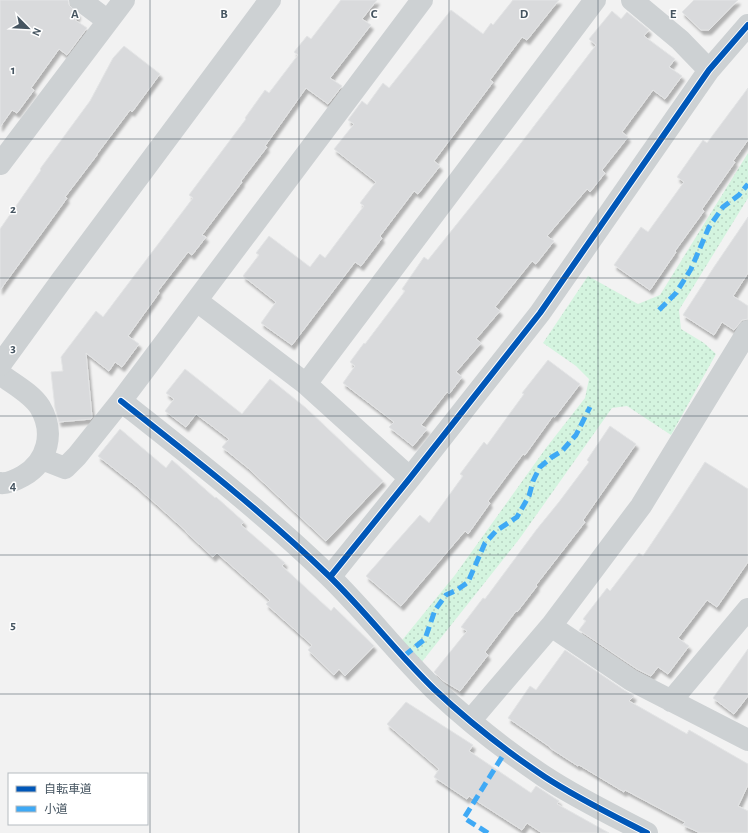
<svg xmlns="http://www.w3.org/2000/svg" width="748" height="833" font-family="'Alegreya Sans','Noto Sans JP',sans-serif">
	<defs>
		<pattern id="green-dots" width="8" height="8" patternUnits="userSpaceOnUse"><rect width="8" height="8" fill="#d4f4df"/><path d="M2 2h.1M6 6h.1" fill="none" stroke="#b7d3c2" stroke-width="1.8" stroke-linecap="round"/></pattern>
		<filter id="shadow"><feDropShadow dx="2.5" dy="4.5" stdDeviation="1" flood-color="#0004"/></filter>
	</defs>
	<rect width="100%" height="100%" fill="#f2f2f2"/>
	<path fill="url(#green-dots)" d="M748,153V198L679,310L681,329L704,343L716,354L671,435L627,406L612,408L520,538L421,663L399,644L455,575L546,448L585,398L589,379L576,366L543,343L588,276L638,304L660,295Z"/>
	<path fill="#d9dadc" stroke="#e3e4e5" filter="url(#shadow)" d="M0,0H68L69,5L78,14L75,20L87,28L67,55L59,49L31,88L34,90L17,113L12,110L0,127Z
		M341,0H377L362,19L371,25L330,78L342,86L328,104L306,88L265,146L267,147L241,181L242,182L202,235L206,237L192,255L188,252L158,291L159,293L128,336L139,344L122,367L115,362L109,371L86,353L92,417L91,419L59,422L55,408L51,372L63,371L61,357L96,311L103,317L193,198L189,195L246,119L245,118L265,90L269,93L298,55L294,52L307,36L311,39Z
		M513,0H559L527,40L522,37L490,80L493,82L434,161L440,166L418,194L414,191L380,236L382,238L361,266L355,262L292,345L261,323L276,302L243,276L259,255L256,253L269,236L310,267L320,254L325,258L364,206L360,203L376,182L334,149L354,124L348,120L362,101L367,105L383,83L389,88L451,10L483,34L491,23L493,25Z
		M694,0H738L709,30H701L682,12Z
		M612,11L621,19L627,12L649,30L644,36L675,59L669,67L682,76L665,99L653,90L622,132L628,137L602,170L605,173L590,192L587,189L547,236L554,241L536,264L532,261L495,307L500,311L476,339L481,343L456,372L462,377L449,394L447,392L421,425L427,429L413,446L389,427L394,422L343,383L355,366L350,362L364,343L365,344L405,291L402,289L424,257L428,260L505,164L596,45L589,39Z
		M124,46L160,74L132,112L130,110L97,154V155L65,197L67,198L41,234L0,290V229L41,170L40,169L90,101L113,58Z
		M748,88V140L733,161L735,162L702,209L704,211L675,251L676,252L650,290L614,265L641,227L648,232L684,182L677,177L703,140L707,143Z
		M748,217V273L733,296L748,306V319L742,320L734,330L722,322L714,335L683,315L714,267Z
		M548,360L580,384L555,417L553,416L525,455L523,454L488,501L490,503L468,534L465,531L401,606L366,576L420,515L429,523L463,476L460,474L484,442L487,445L524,394L522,393Z
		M185,369L242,414L270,379L306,408L383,481L326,541L248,468L222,447L229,439L196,414L186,427L165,411L174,399L166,393Z
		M610,426L636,444L583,520L585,522L536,585L537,586L517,612L516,611L485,652L488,655L460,691L442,680L434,672L467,631L461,627L483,598L485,599L537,529L559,502L589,462L587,460Z
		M120,429L166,468L172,460L215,498L216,497L244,522L241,525L285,563L282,566L331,611L334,607L374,646L345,676L339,669L334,675L308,650L312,645L266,604L270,600L217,553L213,557L186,532V531L136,486L98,456Z
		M705,462L748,489V562L717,607L707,600L678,638L689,646L668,674L658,667L651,676L637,669L579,630L586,621L583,619L607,588L610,591L639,553L643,556L674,510Z
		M748,649V696L734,714L713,698Z
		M565,650L624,690L634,696L629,701L687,734L689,730L748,764V785L738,806L748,811V833H700L683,825L685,822L625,790L624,792L579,765L578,766L550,748V747L508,718L530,686L536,690Z
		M406,702L473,745L469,751L531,793L536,786L559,801L557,804L609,833H542L527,823L522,830L469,796L467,799L434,777L439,769L387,724Z"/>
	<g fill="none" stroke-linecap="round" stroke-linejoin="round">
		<path stroke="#cdd1d3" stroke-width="22" d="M80,0L108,21
			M632,0L680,40L709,70
			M0,164L124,0
			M197,301L306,384L410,478
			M748,331L641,506L551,626L631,680L748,740
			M0,374C13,384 31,393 40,407C55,432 48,462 23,476C16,480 8,484 0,483
			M306,384L595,0
			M121,401C192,457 264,513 329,576C366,612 397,653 434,689C468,721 506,751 545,777C577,798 612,815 647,833
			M42,459L65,468L77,456L121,401L422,0
			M330,577L410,478L540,313L709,70L748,25
			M671,701L748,609
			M470,721L551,626"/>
		<path stroke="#cdd1d3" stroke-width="22" d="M0,365L61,281L270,0"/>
		<path stroke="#3fa9f5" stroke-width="5" stroke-dasharray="10 5" stroke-linecap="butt" d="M659,310L676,293L691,269L709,227L723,207L739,195L748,184
			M404,656L425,639L435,610L446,595L457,590L468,582L485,543L496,531L517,517L529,496L533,481L540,467L552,457L562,451L576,435L590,407
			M488,833L464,818L507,749"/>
		<g stroke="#fff" stroke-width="8">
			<path id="cycleway" d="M121,401C192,457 264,513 329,576C366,612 397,653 434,689C468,721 506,751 545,777C577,798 612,815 647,833
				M330,577L410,478L540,313L709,70L748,25"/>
		</g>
		<use href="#cycleway" stroke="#0057b8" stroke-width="6"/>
	</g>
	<path fill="none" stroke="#465561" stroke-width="1" stroke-opacity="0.55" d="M150,0V833M299,0V833M449,0V833M598,0V833M0,139H748M0,278H748M0,416H748M0,555H748M0,694H748"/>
	<g font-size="13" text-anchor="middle" font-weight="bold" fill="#465561" stroke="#fff" stroke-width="3" stroke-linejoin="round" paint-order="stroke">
		<text x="75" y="18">A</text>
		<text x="224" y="18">B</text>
		<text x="374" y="18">C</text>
		<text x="524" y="18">D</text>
		<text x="673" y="18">E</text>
		<text x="13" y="74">1</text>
		<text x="13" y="213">2</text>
		<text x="13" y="352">3</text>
		<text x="13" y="490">4</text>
		<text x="13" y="629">5</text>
	</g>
	<rect x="8" y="773" width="140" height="52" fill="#ffffff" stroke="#b5bbc0"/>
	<rect x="16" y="786" width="20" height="6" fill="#0057b8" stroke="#b5bbc0"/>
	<text x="44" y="793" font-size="12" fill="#465561">自転車道</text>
	<rect x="16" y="806" width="20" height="6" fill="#3fa9f5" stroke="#b5bbc0"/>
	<text x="44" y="813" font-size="12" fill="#465561">小道</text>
	<g transform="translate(28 28) rotate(114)" stroke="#ffffff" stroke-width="3" paint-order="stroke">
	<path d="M0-3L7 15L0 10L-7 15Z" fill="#465561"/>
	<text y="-6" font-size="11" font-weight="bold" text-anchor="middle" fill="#465561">N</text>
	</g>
</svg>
